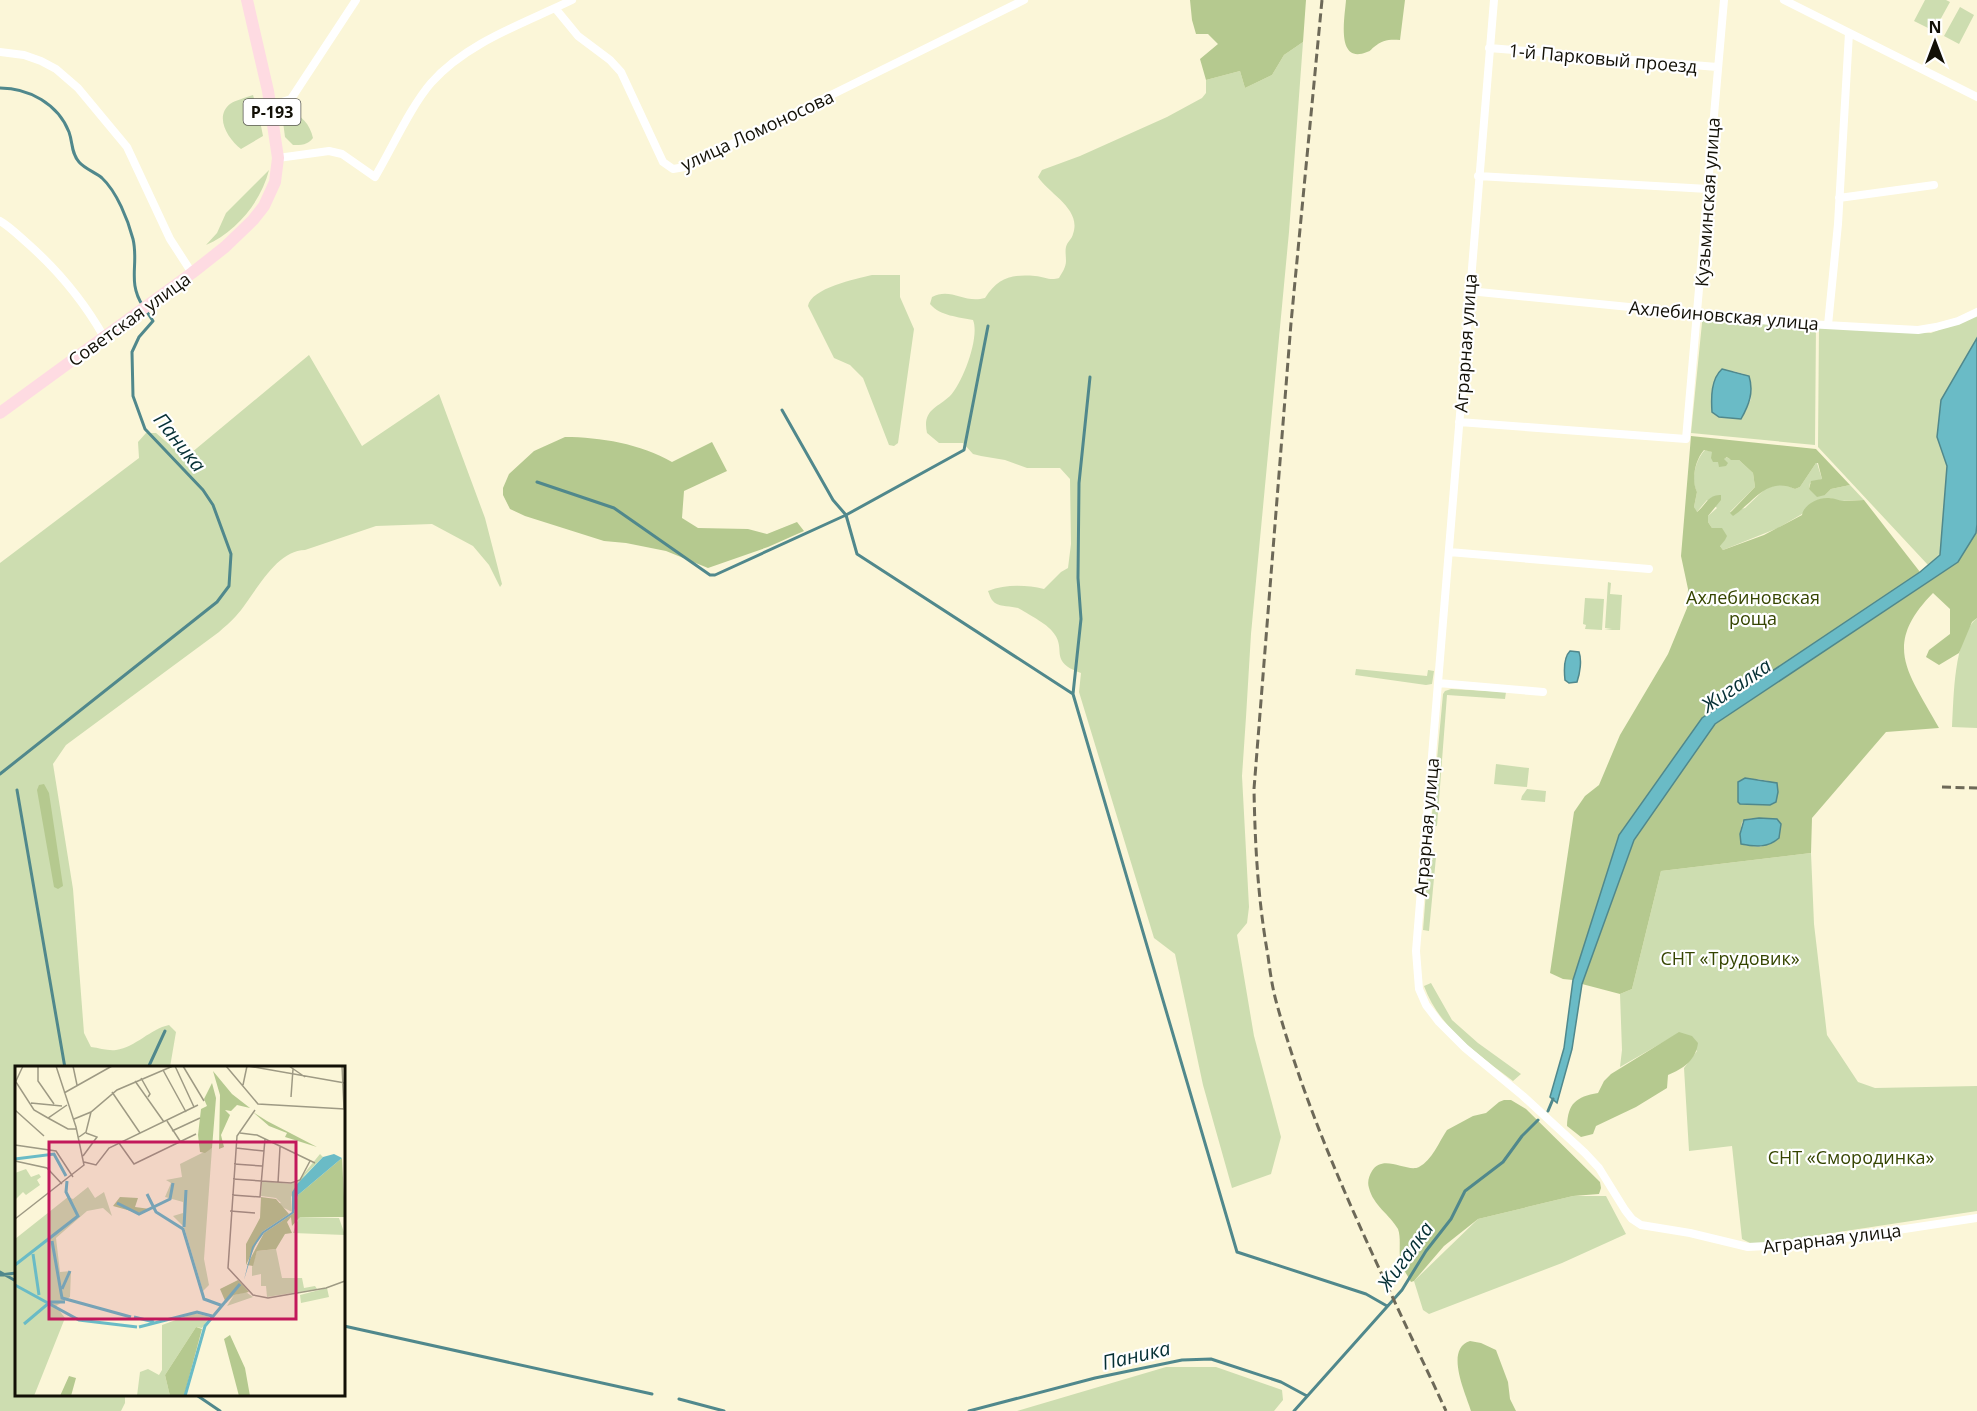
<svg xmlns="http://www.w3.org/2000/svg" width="1977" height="1411" font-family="'Open Sans',sans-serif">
	<rect width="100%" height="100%" fill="#fbf6d8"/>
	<path fill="#cdddb0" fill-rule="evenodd" d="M1925,0H1946L1950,2L1934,31L1914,21Z
		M1960,7L1974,15L1959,44L1944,36Z
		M1303,42L1289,232L1251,634L1246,717L1242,776L1249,907L1247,923L1237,935L1254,1036L1281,1137L1271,1174L1232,1188L1203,1085L1175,954L1154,938L1079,692L1081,673C1045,660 1071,648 1049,628C1046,624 1022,610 1018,608C1011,606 1001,607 995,603C991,600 990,596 988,591C1006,584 1026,585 1044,589L1061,572L1068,568L1071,544L1070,479L1060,468H1027L1005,460L981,456L973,454L963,443H939L927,433C922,410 937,408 950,396C963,382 980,337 973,320C959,317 940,316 930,304L932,297C951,287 964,304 985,298C998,278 1011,274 1035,276C1045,277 1050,281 1059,278C1062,273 1066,267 1066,261C1066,256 1065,251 1066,247C1067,242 1072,239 1073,234C1082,209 1049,194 1038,177L1042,170L1080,156L1167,117L1202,98L1206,93V80L1240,71L1245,88L1272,75L1284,55Z
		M253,95L259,116L263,136L241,149C228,139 214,117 230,104C236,100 245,98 253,95Z
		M289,111C301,115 310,124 313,138C308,145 301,145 293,145L285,137L282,114Z
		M269,170C261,202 236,232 206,245L217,233L226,213Z
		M872,275H900V297L914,329L898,443L894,446L889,445L863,378L850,365L834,358L808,306C811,288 856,279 872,275Z
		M1703,313L1816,324L1815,445L1691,433ZM1733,371L1744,374L1750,380L1751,399L1743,416L1711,404L1714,380Z
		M1977,314V338L1941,400L1937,437L1947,466L1940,555L1928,565L1818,447L1819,324L1931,333Z
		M309,355L362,446L439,394L485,518L502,584L500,587L489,565L473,546L432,524L376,526L305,550C275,550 254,596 236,616C231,622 224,627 219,632L66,745L53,764L73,889L84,1033L91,1047C99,1048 108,1051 116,1050C136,1047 150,1029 169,1025L176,1032L170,1067L16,1068V1394L125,1395V1403L121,1411H0V563L139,458L138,442L146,433H156L185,458Z
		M1705,450L1713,452L1714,462L1728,457L1729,459L1739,460L1753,473L1755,487L1730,512L1745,508L1765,489L1776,485H1786L1795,489L1800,487L1816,463H1817L1822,479L1810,483L1809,489L1825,495L1831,489L1850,485L1864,500L1840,501L1829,498L1816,501L1802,514L1778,528L1723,550L1720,546L1717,529L1712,528L1708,522V516L1717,508L1707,500L1696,513L1694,507L1697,492C1690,480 1696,459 1705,450Z
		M1608,582L1611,583L1610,594L1622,595L1620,630H1604L1612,629L1605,628Z
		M1585,598L1604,599L1602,630L1585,629L1586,625L1583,624Z
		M1977,618V728L1952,727C1954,697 1953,639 1977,618Z
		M1356,669L1427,676L1428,670L1434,671L1432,684L1426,685L1355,675Z
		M1451,689L1506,692L1505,699L1447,695L1437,826L1431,825L1443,694L1445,691Z
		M1496,764L1529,768L1527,787L1494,784Z
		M1527,789L1546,791L1545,802L1521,800L1522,796Z
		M1811,853L1814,924L1827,1035L1858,1082L1875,1088L1977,1086V1211L1754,1245L1742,1239L1732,1146L1689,1151L1684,1068L1697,1051L1679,1033L1620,1067L1622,1050L1620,994L1632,989L1661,871Z
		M1429,854L1435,855L1436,857L1429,931L1423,930Z
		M1431,983L1452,1020L1478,1043L1521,1074L1513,1081C1479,1055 1439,1028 1424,986Z
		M1573,1196H1606L1626,1234L1562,1263L1429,1314L1423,1310L1414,1281L1478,1219Z
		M1166,1367H1216L1282,1390L1283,1400L1274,1411H1017Z"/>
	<path fill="#b5c98f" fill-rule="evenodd" d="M1190,0H1306L1303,42L1284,55L1272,75L1245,88L1240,71L1206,80L1200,59L1218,44L1208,34H1196L1192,20Z
		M1346,0H1405L1400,40C1390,39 1382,40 1374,47C1370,50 1371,51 1367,52C1335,65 1345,16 1346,0Z
		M1691,436L1816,449L1850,485L1831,489L1825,495L1817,497L1809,489L1811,481L1822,479L1818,463H1816L1800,487L1795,489C1767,476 1754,502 1733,516L1730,513L1755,487L1753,473L1739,460H1731L1727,457L1724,459L1728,463L1726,466L1719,467L1718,462H1713L1711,458L1712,452L1704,450C1695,460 1691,480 1697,492L1694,507L1697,512C1705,506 1708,494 1721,495V500L1708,516V522L1712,528H1722L1727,536L1725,540L1720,546L1723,550L1764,535L1802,515C1804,504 1819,497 1829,498C1835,498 1839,501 1844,501C1851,501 1858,500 1864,500L1920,572L1702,719L1619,835L1573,980L1563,979L1550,973L1574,812L1585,796L1599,785L1620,735L1668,654L1687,608L1688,589L1681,556Z
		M565,437C600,437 641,444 672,462L712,442L727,471L684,491L682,518L698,528L748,529L767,534L797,522L804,531L768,547L708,568L666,551L626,543L604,541L525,516L510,509L503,495V488L509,474L534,451Z
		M1977,524V618L1972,622L1959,653L1939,665L1926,657L1929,650L1950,634V609L1933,593C1881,646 1909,673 1939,728L1886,732L1812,818L1811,853L1661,871L1632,989L1620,994L1582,984L1634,840L1715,724L1958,562L1976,533ZM1758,779L1768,781L1759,805L1740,804L1738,802V782L1740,780ZM1759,818L1777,819L1781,824L1776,841L1760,847L1744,845L1740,834L1742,822L1746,819Z
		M44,784L49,793L63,886L58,889L54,887L37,790L39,785Z
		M1679,1032L1692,1036L1698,1043C1696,1060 1683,1069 1668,1075L1667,1088L1636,1107L1596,1126L1593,1134L1581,1137L1567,1126C1568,1103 1576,1097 1598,1093L1604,1081L1611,1074Z
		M1504,1100H1511L1526,1109L1600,1182L1601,1188L1599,1194L1573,1196L1478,1219L1444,1246L1414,1281L1411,1282C1406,1273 1401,1266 1400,1257C1399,1249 1401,1237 1398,1229C1390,1215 1373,1205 1369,1188C1367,1182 1369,1176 1372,1171C1383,1153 1407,1173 1419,1167C1432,1160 1439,1142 1447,1130L1473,1116L1486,1113L1499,1102Z
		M1470,1341L1481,1343L1496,1350L1508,1382L1510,1399L1516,1411H1471C1466,1394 1444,1349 1470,1341Z"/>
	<path fill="#6abbc6" stroke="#50888c" stroke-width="1.5" d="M1977,338V524L1976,533L1958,562L1715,724L1634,840L1582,984L1572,1049L1557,1103L1550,1097L1564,1048L1573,980L1619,835L1702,718L1920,572L1940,555L1947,466L1937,437L1941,400Z
		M1722,369L1749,376C1754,392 1749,405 1741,419L1719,417L1712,412C1711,397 1711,379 1722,369Z
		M1570,651L1579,652C1582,660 1580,673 1577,682L1569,683L1565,680C1564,671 1564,657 1570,651Z
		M1745,778L1777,783L1778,792L1776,802L1770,805L1740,804L1738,802V782Z
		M1759,818L1777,819L1781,824L1779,838C1768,848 1755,847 1741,844L1740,834L1744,820Z"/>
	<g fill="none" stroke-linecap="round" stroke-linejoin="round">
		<path stroke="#50888c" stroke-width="3" d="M0,88C29,88 58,104 69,132C73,143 71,153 79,162C85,169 95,172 102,178C117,192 128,220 133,239C139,264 127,282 143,306
			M782,410L833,500L846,515L857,554L1073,694L1237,1252L1366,1294L1387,1306
			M537,482L614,508L710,575H715L846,515L964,450L988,326
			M1073,694L1081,619L1078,578L1079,483L1090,377
			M0,774L217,602L229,586L231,554L213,505L203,490L145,429L133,396L132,352L139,337L153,321L147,312
			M17,790L65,1068
			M148,1068L165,1031
			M1548,1111L1553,1099
			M0,1272L16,1281
			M0,1275L16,1273
			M344,1326L652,1394
			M195,1394L220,1411
			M679,1399L724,1411
			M969,1411L1095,1378L1182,1360L1211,1359L1281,1382L1307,1396
			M1294,1411L1402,1290L1426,1251L1451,1219L1465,1191L1503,1162L1522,1136L1538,1120"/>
		<path stroke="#fff" stroke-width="8" d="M1494,0L1416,951L1419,989L1426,1005L1439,1022L1465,1048L1523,1096L1585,1153L1599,1168L1625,1210L1632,1219L1641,1225L1690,1233L1748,1247L1806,1244L1977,1218
			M1784,0L1977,97
			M555,8L578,36L610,60L621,72L663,162L673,169L685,167L1024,0
			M1489,48L1717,67
			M0,52L24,55L41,61L56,69L78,88L127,147L170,239L192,273
			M270,106L291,99L356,0
			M278,158L329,151L342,154L375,177C391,150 411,106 431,83C467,42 525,23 572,0
			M1478,176L1708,189
			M1839,198L1934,185
			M0,221C9,226 18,235 26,242C58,270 83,300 104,337
			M1469,291L1789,323L1880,328L1918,330L1936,327L1958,321L1977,312
			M1828,325L1838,224L1849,33
			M1459,422L1686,439L1724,0
			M1449,552L1649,569
			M1438,683L1543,692"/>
		<path stroke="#fedbe2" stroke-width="12" d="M0,413L192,273L225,247L253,220L264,206L275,182L278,158L268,91L247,0"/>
		<path stroke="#6d6958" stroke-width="3" stroke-dasharray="9 4.5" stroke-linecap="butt" d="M1322,0L1291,323L1254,789C1255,846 1258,900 1268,956C1270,971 1272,986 1276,1001C1315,1144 1384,1277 1446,1411
			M1942,787L1977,788"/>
	</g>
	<g text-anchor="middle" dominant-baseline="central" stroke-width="4.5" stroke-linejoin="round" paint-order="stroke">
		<rect fill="#fff" stroke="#595851" stroke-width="1.5" x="243.5" y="99" width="57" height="26" rx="4.5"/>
		<g font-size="16" font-weight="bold" fill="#121006">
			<text x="272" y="112">Р-193</text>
		</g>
		<g font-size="18" fill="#121006" stroke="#fff">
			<text transform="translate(1603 58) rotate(5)">1-й Парковый проезд</text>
			<text transform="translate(757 130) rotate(-25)">улица Ломоносова</text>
			<text transform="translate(1707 202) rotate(-86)">Кузьминская улица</text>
			<text transform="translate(1724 315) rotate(5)">Ахлебиновская улица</text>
			<text transform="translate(129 319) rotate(-36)">Советская улица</text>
			<text transform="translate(1465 343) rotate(-86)">Аграрная улица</text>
			<text transform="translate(1426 827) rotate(-85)">Аграрная улица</text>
			<text transform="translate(1832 1238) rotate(-7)">Аграрная улица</text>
		</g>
		<g font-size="18" fill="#354501" stroke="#fff">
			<text x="1753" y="597">Ахлебиновская<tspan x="1753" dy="21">роща</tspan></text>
			<text x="1730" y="958">СНТ «Трудовик»</text>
			<text x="1851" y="1157">СНТ «Смородинка»</text>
		</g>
		<g font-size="20" font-style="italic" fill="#052f34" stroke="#fff">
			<text transform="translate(180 442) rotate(51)">Паника</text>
			<text transform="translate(1736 685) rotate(-34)">Жигалка</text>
			<text transform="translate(1405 1256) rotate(-54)">Жигалка</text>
			<text transform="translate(1136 1355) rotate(-13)">Паника</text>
		</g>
	</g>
	<g transform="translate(15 1066)">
		<rect width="330" height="330" fill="#fbf6d8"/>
		<path d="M197,82L189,193L194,219L188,225L169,161L158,150L168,147V136L150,131L156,117L151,114L167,111L165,98ZM305,88L308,91L290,109L276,131L277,146L263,139L250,145L247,133L254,136L252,140L261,134V138L266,137L261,132L246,130L247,115L276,118L283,115ZM11,103L16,111L24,108L26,111L22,114L25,119L11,129L8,126L0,134V107ZM73,121L80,132L89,126L97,150L88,142L72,145L41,172L45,206L56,205L55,231L41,240L50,252L19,330L0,329V173L53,131L58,133ZM284,151L324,152L330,169L278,167ZM261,183L267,212H287L289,222L300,220L302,223L252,231L251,220H246V208L237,210V201L242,185ZM312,222L314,231L286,237L285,229ZM231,226L238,231L212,240L219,229ZM180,247L195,251L187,262L181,261L150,309L155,330H122L125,306L133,303L144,309L147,304V259Z" fill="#cdddb0"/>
		<path d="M198,5L217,28L235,42L222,39L216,45L210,44L215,49L206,69L209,81L204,83L205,29ZM197,17L201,32L197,82L190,87L185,86L183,69L186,43L192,40L189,33ZM238,46L252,55L302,81L270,71L272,67L254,60ZM327,92L330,151H285L277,160L276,151L272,156L277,167L270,168L261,183L242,185L238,200L232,199L249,167L279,147L283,129ZM105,131L123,132L120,141L135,143L123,147L98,140ZM246,131L261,133L274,148L247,166L231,199V178L245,152ZM223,214L234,226L219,229L211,237L205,223ZM181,261L187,263L169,330H155L150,309ZM215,269L230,302L235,330H224L209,273ZM54,310L61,312L56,330H45Z" fill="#b5c98f"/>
		<path d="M319,88L327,92L283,129L279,147L249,167L239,181L229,214L237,181L247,166L277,146V126L283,117L308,91Z" fill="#6abbc6"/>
		<path fill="none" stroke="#6abbc6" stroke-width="3" d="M0,93L39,88L51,110M132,128L141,146L168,163L189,233L208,240M102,137L124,148L155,133L158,117M169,161L171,124M37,175L47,232L116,251M18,188L24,229M0,199L63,150L51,126L52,115M0,219L64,254L122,261M47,223L55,205M119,251L139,256M9,258L35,236H50M124,261L182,246L197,250M170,330L190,260L225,218"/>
		<path fill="none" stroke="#9e9a84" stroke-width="1.5" d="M23,0V15L39,38M58,0L62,19M160,0L179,41M168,0L189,35M211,0L243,38L330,43M233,0L330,17M274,0L290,11M327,0L329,42M148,4L171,46M126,12L135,28L133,31M120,15L149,56M1,16L19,44L33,52L52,39M0,17L8,0M228,19L232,0M97,26L125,67M49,27L97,0M276,31L278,3M16,37L47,40M0,44L29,70M240,44L222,70L213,202L238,229L253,232L311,222L330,215M33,52L53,63H61M59,53L76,46L102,24L158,0M152,55L165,75M157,65L185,52M225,67L242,69L300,97M64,71L71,66L76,46M104,77L119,98L181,68M0,79L41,85L58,111M221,82L249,85M68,90L82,71L71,67M0,95L32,102L47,118M69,96L81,99L94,82L183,39M219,98L247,100M218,113L276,117L285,114L295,95M263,117L265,81M217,129L245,131L250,73M215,145L240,147M0,153L69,99L61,61L41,0"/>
		<path fill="#c2185b" fill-opacity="0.15" stroke="#c2185b" stroke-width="3" d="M34,76H281V253H34Z"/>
		<rect width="330" height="330" fill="none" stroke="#121006" stroke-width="3"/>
	</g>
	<g transform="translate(1935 42)" stroke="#ffffff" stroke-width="4.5" paint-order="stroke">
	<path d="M0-4.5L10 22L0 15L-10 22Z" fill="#121006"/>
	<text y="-9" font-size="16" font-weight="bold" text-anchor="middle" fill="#121006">N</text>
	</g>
</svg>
